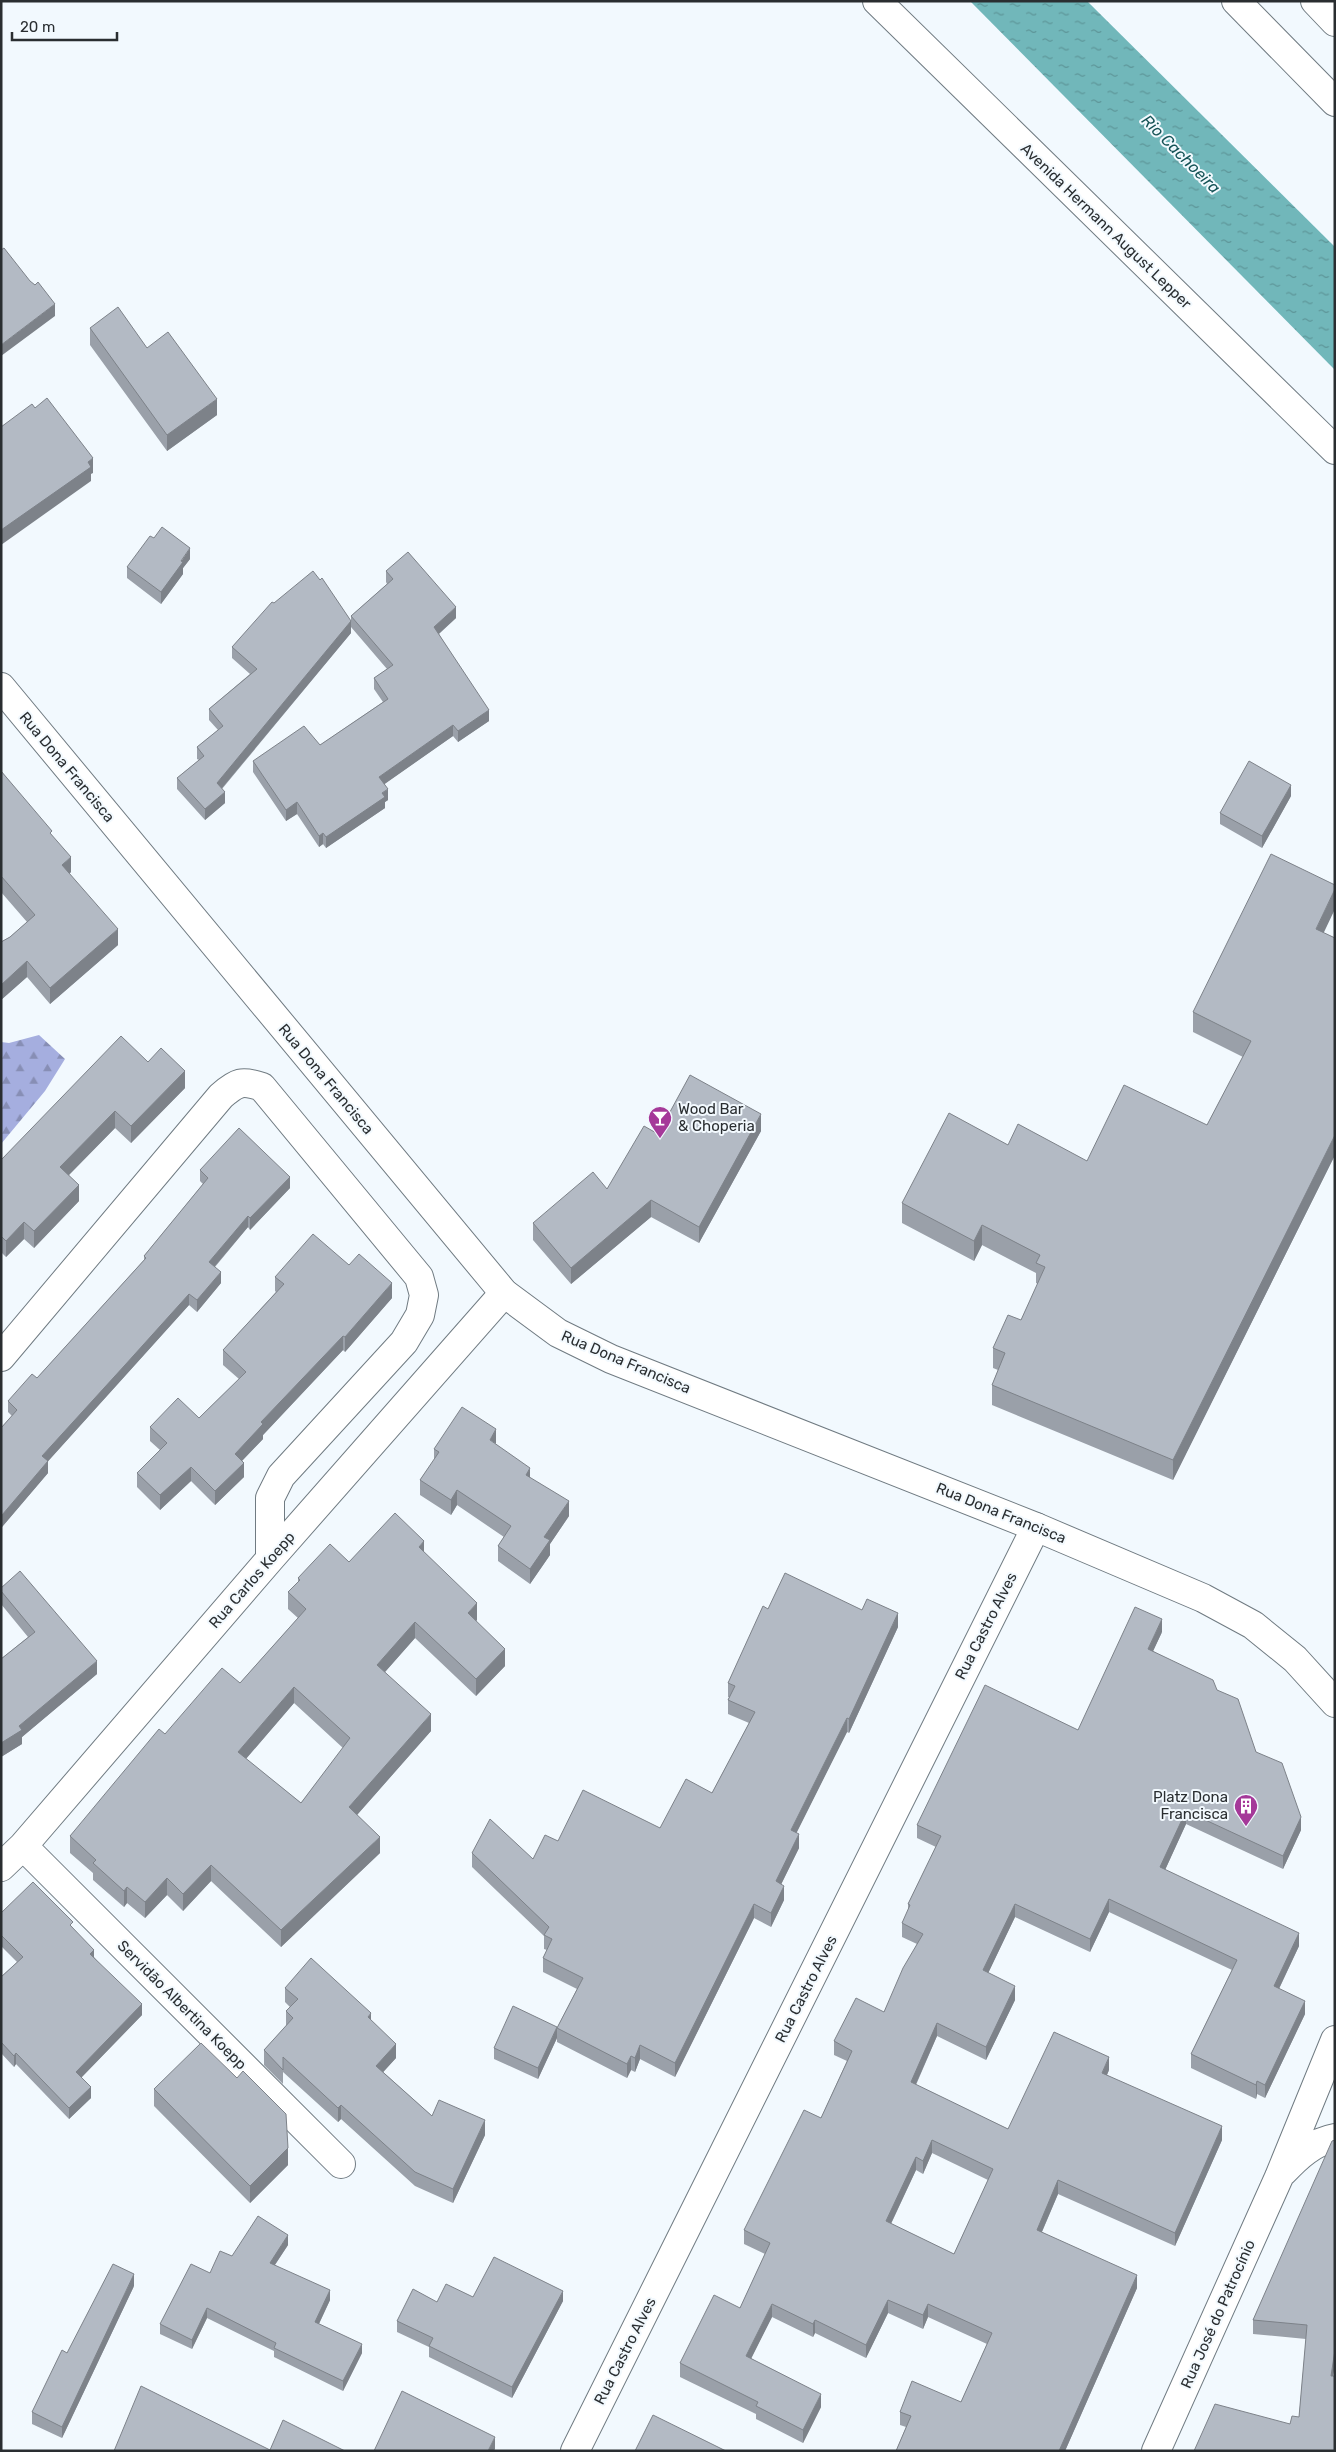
<svg xmlns="http://www.w3.org/2000/svg" width="1336" height="2452" font-family="Rubik,sans-serif">
	<defs>
		<pattern id="forest-firs" width="22" height="20" patternUnits="userSpaceOnUse" patternTransform="scale(1.25)"><rect width="22" height="20" fill="#a5aedf"/><path d="M5 1l3.5 6h-7zM16 11l3.5 6h-7z" fill="#878eb5"/></pattern>
		<pattern id="water-ripples" width="26" height="14" patternUnits="userSpaceOnUse" patternTransform="scale(1.25)"><rect width="26" height="14" fill="#71b7ba"/><path d="M2 4q2-2 4 0t4 0M15 11q2-2 4 0t4 0" fill="none" stroke="#5d9598"/></pattern>
	</defs>
	<rect width="100%" height="100%" fill="#f2f9fe"/>
	<path fill="url(#forest-firs)" d="M39,1035L65,1059L45,1091L1,1144V1042L9,1043Z"/>
	<path fill="url(#water-ripples)" d="M970,1H1087L1335,247V370Z"/>
	<g fill="none" stroke-linecap="round" stroke-linejoin="round">
		<g stroke="#707b82" stroke-width="30">
			<path id="street" d="M1,1357L221,1096C237,1082 242,1080 262,1087L419,1277L424,1295L420,1315L404,1342L281,1476L270,1498V1559
				M23,1846L341,2164
				M1,1867L23,1846L270,1559L504,1293
				M1283,2172C1298,2156 1313,2142 1335,2138
				M575,2451L1036,1527
				M1156,2451L1279,2177L1335,2040"/>
		</g>
		<g stroke="#707b82" stroke-width="30">
			<path id="primary" d="M877,1L1335,450
				M1236,1L1335,102
				M1315,1L1335,22
				M1,687L504,1293L558,1333L611,1359L1036,1527L1203,1598L1253,1625L1295,1659L1335,1703"/>
		</g>
		<use href="#street" stroke="#fff" stroke-width="28"/>
		<use href="#primary" stroke="#fff" stroke-width="28"/>
	</g>
	<path fill="#9aa0a9" fill-rule="evenodd" d="M90,328L147,348L217,415L167,451L90,345Z
		M190,559L183,568V574L161,604L127,578V567Z
		M386,571L456,618L439,634L489,721L458,742L453,736L384,784L388,800L385,802V808L326,848L323,844L319,847L297,814L286,821L253,772V761L320,745L383,702L374,689V678L387,669L351,627V633L222,789L225,803L205,820L177,789V778L199,760L197,759V747L218,730L209,720V709L250,674L232,658V647L274,603L351,621V616L387,584L386,582Z
		M1,771L52,836L71,872L69,874L118,945L50,1004L27,977L1,1000V942L10,937L27,922L1,892Z
		M1291,796L1262,848L1220,824V813Z
		M1323,933L1335,938V1155L1173,1480L992,1405V1385L998,1370L993,1368V1348L1021,1320L1038,1284L1036,1283V1273L982,1245L974,1261L902,1223V1203L1008,1145L1087,1161L1207,1125L1243,1057L1193,1032V1012Z
		M148,1062L185,1088L131,1143L115,1128L69,1175L79,1201L34,1248L24,1239L6,1257L1,1252V1160Z
		M761,1131L699,1243L651,1217L571,1284L533,1240V1223L607,1189L658,1134Z
		M200,1170L290,1188L250,1230L248,1227L215,1267L221,1283L197,1312L189,1305L125,1376L48,1461V1473L2,1527L1,1526V1428L12,1416L8,1412V1401L37,1378L144,1260V1256L203,1184L200,1181Z
		M349,1265L392,1298L345,1352L343,1350L263,1435V1439L242,1461L244,1477L215,1505L191,1481L160,1510L137,1487V1473L160,1450L150,1441V1427L199,1418L239,1379L223,1365V1350L276,1292L275,1291V1277Z
		M496,1444L569,1516L550,1544V1555L530,1584L498,1561V1546L504,1537L457,1505L451,1515L420,1495V1480L434,1460V1449Z
		M424,1552L477,1620L476,1621L505,1666L476,1696L415,1638L385,1672L431,1731L357,1815L380,1853L281,1947L211,1881L183,1911L167,1895L145,1918L127,1903L124,1907L93,1880V1873L70,1853V1836L165,1734L240,1683L298,1618L288,1609V1592L298,1582V1578L349,1562ZM294,1703L343,1748L301,1803L246,1759Z
		M1,1588L97,1674L22,1737V1744L1,1757V1659L28,1637L1,1604Z
		M768,1609L898,1627L849,1733L847,1732L796,1833L799,1848L781,1884L784,1900L771,1927L754,1918L675,2077L640,2059L635,2072L631,2070L627,2078L557,2042V2028L577,1989L543,1972V1958L547,1950L544,1949V1936L472,1867V1853L533,1859L558,1841L660,1828L712,1793L749,1723L728,1714V1700L729,1697H728V1683Z
		M1162,1632L1153,1651L1217,1690L1256,1752L1301,1830L1283,1869L1186,1824L1165,1870L1299,1946L1279,1989L1305,2014L1265,2098L1257,2094L1256,2099L1191,2068V2054L1232,1970L1109,1912L1090,1952L1015,1917L988,1973L1015,2000L986,2060L937,2036L916,2085L1008,2129L1109,2070L1107,2075L1222,2140L1175,2246L1058,2194L1042,2232L1137,2288L1065,2451H896L906,2427L900,2425V2412L961,2402L987,2344L928,2317L923,2329L888,2313L866,2358L815,2333L813,2337L772,2317L751,2358L821,2407L803,2443L756,2419V2414L680,2377V2363L740,2308L765,2254L744,2244V2230L821,2118L847,2061L834,2055V2041L884,2012L917,1944L902,1937V1923L908,1911V1904L936,1847L917,1838V1825L1078,1730ZM932,2153L988,2180L954,2254L891,2224L916,2170L923,2174Z
		M1,1913L73,1928L94,1957L142,2015L81,2078L91,2098L69,2119L16,2064L14,2067L1,2053V1977L17,1962L1,1946Z
		M285,1988L371,2020L396,2058L383,2072L432,2116L485,2135L453,2203L415,2186L341,2119L338,2122L283,2072V2084L264,2065V2050L286,2026V2011L290,2007L285,2002Z
		M557,2038L538,2079L494,2059V2048Z
		M154,2089L288,2165L250,2203L154,2106Z
		M1335,2140V2364L1333,2376L1335,2451L1290,2424L1299,2417L1306,2339L1253,2334V2320Z
		M288,2245L275,2265L330,2300L319,2324L362,2353L343,2391L274,2357V2351L207,2318L192,2349L160,2334V2324L210,2273L232,2256Z
		M134,2286L62,2438L32,2424V2412L67,2353Z
		M473,2297L563,2301L512,2398L429,2357V2347L397,2332V2321L437,2302Z"/>
	<path fill="#7d8289" d="M55,304V316L1,356V345Z
		M217,399V415L167,451V435Z
		M93,458V473L91,474V481L1,545V530Z
		M190,548V559L183,568V574L161,604V592Z
		M456,607V618L434,638V627Z
		M351,621V633L217,794V783Z
		M489,710V721L458,742V731Z
		M453,725V736L379,788V777Z
		M1291,785V796L1262,848V836Z
		M388,789V800L385,802V808L326,848V837Z
		M225,792V803L205,820V809Z
		M297,802V814L286,821V810Z
		M323,833V844L319,847V836Z
		M71,857V872L62,880V865Z
		M1335,889V909L1316,949V929Z
		M118,929V945L50,1004V988Z
		M27,961V977L1,1000V985Z
		M185,1071V1088L131,1143V1126Z
		M115,1111V1128L60,1184V1167Z
		M761,1114V1131L699,1243V1227Z
		M1335,1135V1155L1173,1480V1460Z
		M290,1177V1188L250,1230V1218Z
		M79,1185V1201L34,1248V1231Z
		M651,1200V1217L571,1284V1268Z
		M248,1216V1227L209,1273V1262Z
		M24,1222V1239L6,1257V1241Z
		M982,1225V1245L974,1261V1241Z
		M221,1272V1283L197,1312V1300Z
		M392,1283V1298L345,1352V1337Z
		M189,1294V1305L42,1468V1456Z
		M343,1336V1350L263,1435V1439L235,1468V1454L261,1422Z
		M496,1429V1444L490,1440Z
		M48,1461V1473L2,1527V1515Z
		M244,1463V1477L215,1505V1491Z
		M191,1467V1481L160,1510V1495Z
		M530,1468V1483L526,1475Z
		M457,1490V1505L451,1515V1500Z
		M569,1501V1516L550,1544V1555L530,1584V1569L544,1537Z
		M424,1541V1557L419,1547Z
		M477,1603V1620L468,1629V1613Z
		M898,1613V1627L849,1733V1719Z
		M1162,1619V1632L1148,1662V1649Z
		M415,1622V1638L377,1681V1665Z
		M505,1649V1666L476,1696V1679Z
		M97,1661V1674L22,1737V1744L1,1757V1743L19,1726Z
		M294,1687V1703L238,1768V1752Z
		M431,1714V1731L349,1824V1807Z
		M847,1718V1732L791,1844V1830Z
		M1186,1811V1824L1160,1881V1867Z
		M1301,1817V1830L1283,1869V1856Z
		M799,1834V1848L776,1895V1881Z
		M380,1837V1853L281,1947V1930Z
		M211,1865V1881L183,1911V1894Z
		M167,1878V1895L145,1918V1902Z
		M784,1886V1900L771,1927V1913Z
		M127,1887V1903L124,1907V1891Z
		M1109,1899V1912L1090,1952V1939Z
		M754,1904V1918L675,2077V2063Z
		M1015,1904V1917L983,1984V1970Z
		M1299,1933V1946L1274,1999V1986Z
		M94,1950V1961L90,1954Z
		M1015,1986V2000L986,2060V2047Z
		M1305,2001V2014L1265,2098V2085Z
		M142,2004V2015L76,2083V2072Z
		M371,2013V2027L368,2017Z
		M937,2023V2036L911,2095V2082Z
		M557,2027V2038L538,2079V2068Z
		M396,2044V2058L376,2080V2066Z
		M640,2045V2059L635,2072V2058Z
		M16,2053V2064L14,2067V2056Z
		M631,2056V2070L627,2078V2064Z
		M1109,2057V2070L1102,2086V2073Z
		M1257,2081V2094L1256,2099V2085Z
		M91,2087V2098L69,2119V2108Z
		M341,2105V2119L338,2122V2108Z
		M485,2120V2135L453,2203V2189Z
		M1222,2126V2140L1175,2246V2233Z
		M932,2140V2153L923,2174V2161Z
		M288,2148V2165L250,2203V2186Z
		M916,2157V2170L886,2234V2221Z
		M1058,2180V2194L1037,2243V2230Z
		M288,2235V2245L270,2272V2263Z
		M134,2274V2286L62,2438V2427Z
		M1137,2275V2288L1065,2451H1059Z
		M330,2290V2300L315,2332V2322Z
		M563,2291V2301L512,2398V2387Z
		M888,2300V2313L866,2358V2345Z
		M772,2304V2317L746,2369V2356Z
		M928,2304V2317L923,2329V2315Z
		M207,2308V2318L192,2349V2340Z
		M815,2320V2333L813,2337V2324Z
		M362,2344V2353L343,2391V2381Z
		M1335,2350V2364L1331,2389V2376Z
		M821,2394V2407L803,2443V2430Z
		M495,2437V2449L494,2451H488Z"/>
	<path fill="#b3bac4" stroke="#7d8289" fill-rule="evenodd" d="M4,248L30,281L35,285L38,282L55,304L1,345V250Z
		M118,307L147,348L168,332L217,399L167,435L90,328Z
		M47,398L93,458L88,462L91,467L1,530V427L32,404L35,408Z
		M162,527L190,548L181,561L183,562L161,592L127,567L150,536L154,538Z
		M408,552L456,607L434,627L489,710L458,731L453,725L379,777L388,789L382,793L385,797L326,837L323,833L319,836L297,802L286,810L253,761L304,726L320,745L388,699L374,678L393,665L351,616L393,579L386,571Z
		M313,571L320,580L322,578L351,621L217,783L225,792L205,809L177,778L204,756L197,747L223,726L209,709L257,669L232,647L272,602L274,603Z
		M1249,761L1291,785L1262,836L1220,813Z
		M1,771L52,831L50,833L71,857L62,865L118,929L50,988L27,961L1,985V942L10,937L35,915L1,876Z
		M1271,854L1335,885V889L1316,929L1335,938V1135L1173,1460L992,1385L1005,1353L993,1348L1008,1315L1021,1320L1045,1267L1036,1263L1040,1255L982,1225L974,1241L902,1203L949,1113L1008,1145L1018,1124L1087,1161L1124,1085L1207,1125L1251,1041L1193,1012Z
		M121,1036L148,1062L161,1048L185,1071L131,1126L115,1111L60,1167L79,1185L34,1231L24,1222L6,1241L1,1236V1160Z
		M690,1075L761,1114L699,1227L651,1200L571,1268L533,1223L593,1172L607,1189L644,1126L658,1134Z
		M239,1128L290,1177L250,1218L248,1216L209,1262L221,1272L197,1300L189,1294L125,1365L42,1456L48,1461L2,1515L1,1514V1428L17,1410L8,1401L32,1374L37,1378L146,1258L144,1256L208,1178L200,1170Z
		M313,1234L349,1265L359,1254L392,1283L345,1337L343,1336L261,1422L263,1424L235,1454L244,1463L215,1491L191,1467L160,1495L137,1473L167,1443L150,1427L178,1398L199,1418L246,1372L223,1350L284,1284L275,1277Z
		M462,1407L496,1429L490,1440L530,1468L526,1475L569,1501L544,1537L550,1540L530,1569L498,1546L511,1526L457,1490L451,1500L420,1480L439,1452L434,1449Z
		M395,1513L424,1541L419,1547L477,1603L468,1613L505,1649L476,1679L415,1622L377,1665L431,1714L349,1807L380,1837L281,1930L211,1865L183,1894L167,1878L145,1902L127,1887L124,1891L93,1863L96,1860L70,1836L159,1729L165,1734L222,1668L240,1683L306,1609L288,1592L300,1580L298,1578L330,1544L349,1562ZM294,1687L350,1738L301,1803L238,1752Z
		M20,1571L97,1661L19,1726L22,1730L1,1743V1659L35,1632L1,1591V1588Z
		M785,1573L862,1610L867,1599L898,1613L849,1719L847,1718L791,1830L799,1834L776,1881L784,1886L771,1913L754,1904L675,2063L640,2045L635,2058L631,2056L627,2064L557,2028L583,1978L543,1958L552,1939L544,1935L549,1927L472,1853L490,1819L533,1859L545,1835L558,1841L583,1790L660,1828L686,1779L712,1793L755,1712L728,1700L735,1686L728,1683L763,1606L768,1609Z
		M1135,1607L1162,1619L1148,1649L1213,1680L1217,1690L1238,1699L1256,1752L1282,1763L1301,1817L1283,1856L1186,1811L1160,1867L1299,1933L1274,1986L1305,2001L1265,2085L1257,2081L1256,2085L1191,2054L1237,1960L1109,1899L1090,1939L1015,1904L983,1970L1015,1986L986,2047L937,2023L911,2082L1008,2129L1054,2032L1109,2057L1102,2073L1222,2126L1175,2233L1058,2180L1037,2230L1137,2275L1059,2451H896L911,2416L900,2412L912,2381L961,2402L992,2333L928,2304L923,2315L888,2300L866,2345L815,2320L813,2324L772,2304L746,2356L821,2394L803,2430L756,2406L758,2402L680,2363L714,2295L740,2308L770,2243L744,2230L804,2110L821,2118L852,2051L834,2041L856,1998L884,2012L903,1968L923,1934L902,1923L910,1905L908,1904L941,1836L917,1825L985,1685L1078,1730ZM932,2140L993,2169L954,2254L886,2221L916,2157L923,2161Z
		M33,1882L73,1922L70,1925L94,1950L90,1954L142,2004L76,2072L91,2087L69,2108L16,2053L14,2056L1,2042V1977L23,1957L1,1935V1913Z
		M311,1958L371,2013L368,2017L396,2044L376,2066L432,2116L439,2100L485,2120L453,2189L415,2172L341,2105L338,2108L283,2057V2070L264,2050L293,2018L286,2011L298,1999L285,1988Z
		M513,2006L557,2027L538,2068L494,2048Z
		M201,2043L237,2078L243,2071L286,2114L288,2148L250,2186L154,2089Z
		M1335,2140V2350L1331,2376H1335V2451H1194L1215,2404L1290,2424L1292,2416L1299,2417L1307,2325L1253,2320L1332,2141Z
		M258,2216L288,2235L270,2263L330,2290L315,2322L362,2344L343,2381L274,2348L276,2343L207,2308L192,2340L160,2324L191,2264L210,2273L220,2251L232,2256Z
		M494,2257L563,2291L512,2387L429,2346L433,2338L397,2321L413,2289L437,2302L446,2284L473,2297Z
		M113,2264L134,2274L62,2427L32,2412L62,2350L67,2353Z
		M141,2386L270,2450L283,2420L345,2451H114Z
		M402,2391L495,2437L488,2451H374Z
		M653,2415L726,2451H635Z"/>
	<defs>
		<g id="bar-pin" transform="scale(1.25)"><path d="M0 17L-7.5 6A9.5 9.5 0 1 1 7.5 6Z" fill="#a53999" stroke="#f2f9fe"/><path d="M-6-5H6L.8 .8V4.5H3.5V6h-7V4.5H-.8V.8Z" fill="#fff"/></g>
		<g id="building-pin" transform="scale(1.25)"><path d="M0 17L-7.5 6A9.5 9.5 0 1 1 7.5 6Z" fill="#a53999" stroke="#f2f9fe"/><path d="M-4-6H4V6H1V3H-1V6H-4ZM-2.5-4.3h1.7v1.8h-1.7ZM.8-4.3h1.7v1.8H.8ZM-2.5-1h1.7V.8h-1.7ZM.8-1h1.7V.8H.8Z" fill="#fff"/></g>
	</defs>
	<g fill-rule="evenodd">
		<use href="#bar-pin" x="660" y="1118"/>
		<use href="#building-pin" x="1246" y="1806"/>
	</g>
	<g text-anchor="middle" dominant-baseline="central" stroke-width="4" stroke-linejoin="round" paint-order="stroke">
		<g font-size="15" fill="#2a2e31" stroke="#f2f9fe">
			<text transform="translate(1106 226) rotate(44)">Avenida Hermann August Lepper</text>
			<text transform="translate(67 767) rotate(50)">Rua Dona Francisca</text>
			<text transform="translate(326 1079) rotate(50)">Rua Dona Francisca</text>
			<text transform="translate(626 1362) rotate(23)">Rua Dona Francisca</text>
			<text transform="translate(1001 1513) rotate(22)">Rua Dona Francisca</text>
			<text transform="translate(252 1580) rotate(-49)">Rua Carlos Koepp</text>
			<text transform="translate(986 1626) rotate(-63)">Rua Castro Alves</text>
			<text transform="translate(806 1989) rotate(-63)">Rua Castro Alves</text>
			<text transform="translate(182 2005) rotate(45)">Servidão Albertina Koepp</text>
			<text transform="translate(1218 2314) rotate(-66)">Rua José do Patrocínio</text>
			<text transform="translate(625 2351) rotate(-63)">Rua Castro Alves</text>
		</g>
		<g font-size="15" fill="#2a2e31" stroke="#f2f9fe" text-anchor="start">
			<text x="678" y="1109">Wood Bar<tspan x="678" dy="17">&amp; Choperia</tspan></text>
			<text x="1228" y="1797" text-anchor="end">Platz Dona<tspan x="1228" dy="17">Francisca</tspan></text>
		</g>
		<g font-size="16" font-style="italic" fill="#155356" stroke="#f2f9fe">
			<text transform="translate(1181 154) rotate(45)">Rio Cachoeira</text>
		</g>
	</g>
	<rect width="1336" height="2452" fill="none" stroke="#2a2e31" stroke-width="5"/>
	<path d="M12 32v8h105v-8" fill="none" stroke="#2a2e31" stroke-width="2.5"/>
	<text x="20" y="32" font-size="15" fill="#2a2e31" stroke="#f2f9fe" stroke-width="4" paint-order="stroke">20 m</text>
</svg>
